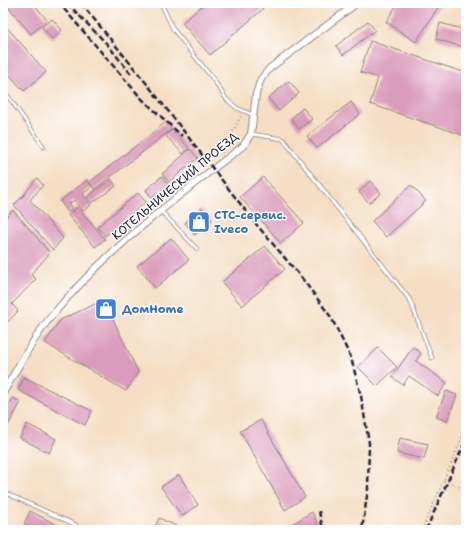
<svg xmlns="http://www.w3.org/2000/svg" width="469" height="533" font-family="'Shantell Sans',sans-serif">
	<rect width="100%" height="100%" fill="#fff"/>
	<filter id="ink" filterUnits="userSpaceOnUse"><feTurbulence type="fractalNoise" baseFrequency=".025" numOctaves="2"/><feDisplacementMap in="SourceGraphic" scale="8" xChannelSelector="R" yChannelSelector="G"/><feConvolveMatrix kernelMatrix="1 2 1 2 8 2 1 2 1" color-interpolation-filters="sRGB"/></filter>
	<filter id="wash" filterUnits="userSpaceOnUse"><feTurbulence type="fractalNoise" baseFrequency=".012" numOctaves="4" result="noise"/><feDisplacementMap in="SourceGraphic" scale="16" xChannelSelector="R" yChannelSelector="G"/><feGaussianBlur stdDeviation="0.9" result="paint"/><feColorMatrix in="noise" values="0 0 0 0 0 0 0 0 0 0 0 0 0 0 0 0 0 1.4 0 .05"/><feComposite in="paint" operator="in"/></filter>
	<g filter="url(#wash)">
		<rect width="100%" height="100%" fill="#f5dec4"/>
		<g id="blocks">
			<path fill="#da9cbb" d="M5,3H33L47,20L31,34Z
				M205,3H258L263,9L210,55L182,23Z
				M398,3H441L416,42L386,22Z
				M52,19L62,30L52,39L42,27Z
				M368,21L375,30L343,55L336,46Z
				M3,23L46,72L24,91L3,68Z
				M440,23L466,30V48L436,39Z
				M370,41L466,73V136L370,104L378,78L360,72Z
				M289,81L299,93L279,111L268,98Z
				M351,102L360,114L317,148L307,136Z
				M303,108L312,119L299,129L291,118Z
				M166,122L172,129L95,189L90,182Z
				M172,130L189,148L183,154L166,136Z
				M190,149L198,158L169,182L162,174Z
				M162,176L168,184L152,198L146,190Z
				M263,177L304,223L281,243L240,197Z
				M37,178L43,185L30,200L63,238L53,250L14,205L24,195Z
				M111,179L116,186L92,203L87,197Z
				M87,180L92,187L83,194L91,205L83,211L74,200L69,204L72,209L68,212L60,201Z
				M370,181L381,193L369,203L359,192Z
				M411,185L426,201L386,237L372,221Z
				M138,193L146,202L105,236L97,227Z
				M78,207L105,239L95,247L68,215Z
				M202,208L212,220L195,235L185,223Z
				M13,210L50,253L31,274L36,279L12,304L18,311L3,327V220Z
				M171,238L189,260L155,288L137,266Z
				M265,246L285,269L242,306L222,282Z
				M104,300L138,372L126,391L45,343L60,320Z
				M466,316V329L461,326Z
				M413,347L421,353L416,361L447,383L438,396L409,376L403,385L392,377Z
				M378,348L397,367L377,386L358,367Z
				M24,377L92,411L85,425L18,390Z
				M446,391L457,395L447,421L436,417Z
				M13,398L21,402L3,434V416Z
				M261,420L305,497L285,510L240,431Z
				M27,424L56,439L49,453L20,438Z
				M400,438L428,444L424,459L397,453Z
				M179,475L198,505L182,516L161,487Z
				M30,511L61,527L60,530H32V528L24,524Z
				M312,512L321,530H282Z
				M159,518L176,526L177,530H154Z"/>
		</g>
	</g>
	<g filter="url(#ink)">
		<use href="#blocks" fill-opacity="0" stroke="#8c8080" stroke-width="1"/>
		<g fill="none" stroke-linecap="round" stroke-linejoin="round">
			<g stroke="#8c8080" stroke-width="4.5">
				<path id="lane" d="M161,3L173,29L213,79L227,100L237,108L253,115
					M3,89L44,147
					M251,134L283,139L410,300L432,358
					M161,211L197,249
					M3,492L76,525"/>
			</g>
			<g stroke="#8c8080" stroke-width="8">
				<path id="street" d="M3,393C18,368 31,341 50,318C104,252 175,198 243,146L251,134L256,94L261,79L270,68L357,3"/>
			</g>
			<path stroke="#8c8080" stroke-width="1.5" stroke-dasharray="1 3" stroke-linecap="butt" d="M222,153L241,116
				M465,412L466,413
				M444,480L462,488
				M422,530L466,429"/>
			<use href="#lane" stroke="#fff" stroke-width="3"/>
			<use href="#street" stroke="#fff" stroke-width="6"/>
			<path stroke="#22223b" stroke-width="2.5" stroke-dasharray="6 3" stroke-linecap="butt" d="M67,3L107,44L131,74
				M81,3L147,84L256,224L301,277L331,317L351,358L361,396L369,443L368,489L362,530
				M64,9L142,99L182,136
				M319,511L323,530
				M426,530L466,440"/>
		</g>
	</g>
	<defs>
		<g id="shop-square" transform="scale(1.15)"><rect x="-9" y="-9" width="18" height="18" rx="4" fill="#3f7fe0" stroke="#fff"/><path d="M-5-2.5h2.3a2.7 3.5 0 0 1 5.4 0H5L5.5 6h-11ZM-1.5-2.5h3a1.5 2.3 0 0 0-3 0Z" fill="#fff"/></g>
	</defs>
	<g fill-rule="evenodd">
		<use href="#shop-square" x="199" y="222"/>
		<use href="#shop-square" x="106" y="309"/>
	</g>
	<g text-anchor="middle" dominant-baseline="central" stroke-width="3" stroke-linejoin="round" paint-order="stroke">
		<g font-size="12" fill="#22223b" stroke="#fff">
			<text transform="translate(175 186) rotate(-40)">КОТЕЛЬНИЧЕСКИЙ ПРОЕЗД</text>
		</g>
		<g font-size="12" font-weight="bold" fill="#366cbe" stroke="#fff" text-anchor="start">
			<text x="214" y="215">СТС-сервис.<tspan x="214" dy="14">Iveco</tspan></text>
			<text x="122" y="309">ДомHome</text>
		</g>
	</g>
	<rect width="469" height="533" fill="none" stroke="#fff" stroke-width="16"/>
</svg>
